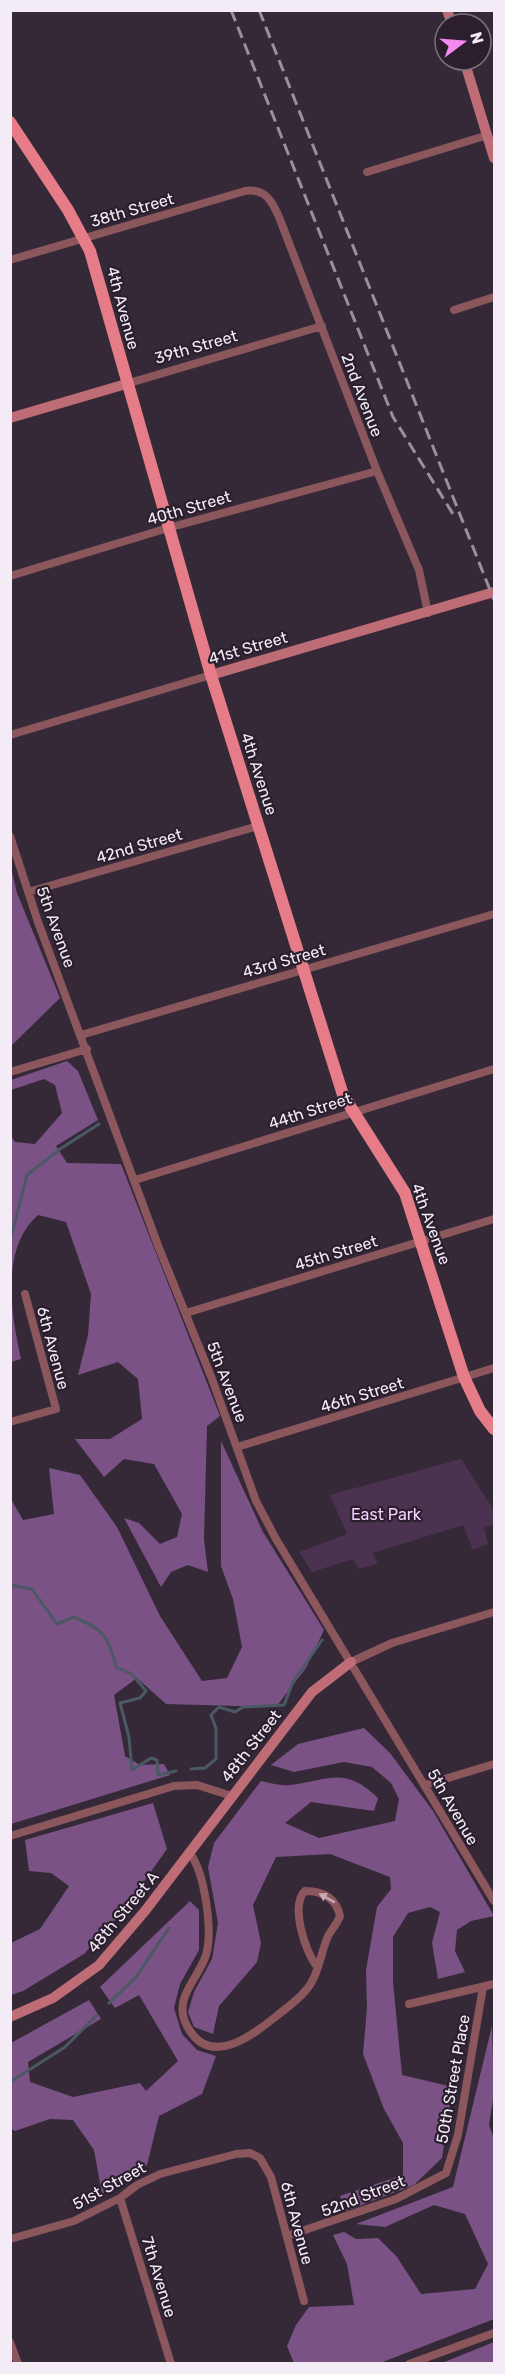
<svg xmlns="http://www.w3.org/2000/svg" width="505" height="2374" font-family="Rubik,sans-serif">
	<rect width="100%" height="100%" fill="#352938"/>
	<path fill="#4a3250" d="M461,1459L494,1511V1524L484,1528L488,1544L473,1550L463,1525L373,1553L378,1564L359,1569L353,1559L312,1572L299,1552L347,1534L330,1495Z"/>
	<path fill="#7b5286" d="M11,868L17,893L60,998L11,1046Z
		M67,1061L78,1071L98,1120L56,1146L67,1163L121,1164L220,1416L207,1426L204,1540L208,1572L188,1565L171,1572L161,1587L124,1518L139,1523L160,1544L177,1537L182,1514L154,1464L124,1459L104,1477L75,1439H110L142,1419L138,1379L118,1362L78,1375L88,1335L91,1294L66,1222L38,1215C0,1248 11,1314 21,1359L11,1362V1136L15,1142L35,1144L62,1113L55,1085L44,1079L11,1090V1080Z
		M221,1441L263,1532L324,1630L306,1668L276,1707L166,1704L137,1678L114,1695L125,1756L140,1765L164,1764L170,1775L11,1824V1499L23,1520L54,1514L49,1468L80,1475L117,1527L160,1616L202,1681L227,1678L242,1647L233,1599L221,1566Z
		M364,1728L390,1753L433,1811L494,1916L471,1921L457,1930L455,1951L465,1972L438,1979L432,1943L440,1912L430,1907L408,1913L393,1937V1982L402,2075L453,2087L442,2158L414,2185L346,2211L340,2196L403,2175V2143L384,2109L363,2054L367,2008L366,1970L377,1907L391,1889L390,1877L330,1854L276,1857L253,1905L261,1943L257,1962L219,2006L213,2034L194,2027L188,2012L194,1992L212,1959L218,1923L208,1867L214,1843L261,1781C270,1783 281,1786 290,1785C329,1780 345,1766 378,1798L374,1811L311,1802L285,1823L319,1838L395,1821L399,1799L391,1783L372,1767L344,1762L294,1772L271,1765L298,1744Z
		M153,1803L167,1849L123,1911L84,1954L23,1991L11,1995V1943L40,1929L69,1886L51,1873L29,1871L25,1840Z
		M190,1901L199,1910V1950L180,1984L174,2008L182,2034L197,2050L216,2056L202,2094L159,2116L147,2165L102,2194L94,2150L73,2120L50,2119L15,2131L11,2129V2043L89,2000L101,2019L28,2062L30,2082L73,2097L140,2083L146,2091L178,2061L139,1995L115,2008L100,1987Z
		M492,2026L494,2093L489,2125L494,2139V2319L380,2363H294L287,2346L296,2325L309,2307L354,2305L347,2264L333,2235L344,2232L356,2239L378,2238L397,2257L421,2294L475,2289L488,2264L465,2214L434,2205L385,2227L356,2224L453,2187Z
		M494,2342V2363H442Z"/>
	<g fill="none" stroke-linecap="round" stroke-linejoin="round">
		<path stroke="#4a5963" stroke-width="3" d="M10,1241L27,1175L60,1149L99,1124
			M10,1585L32,1589L57,1624L74,1617C104,1630 108,1635 116,1667L132,1674L146,1691L140,1698L120,1703L129,1737L132,1770L151,1758L157,1760L158,1775L176,1771
			M191,1769L205,1768L216,1759V1728L211,1715L219,1707L235,1712L243,1707L284,1705L293,1682L322,1640
			M109,2003L136,1977L169,1928
			M10,2082L65,2047L97,2015"/>
		<path stroke="#8b575c" stroke-width="8" d="M367,172L488,135
			M10,260L245,191C265,188 272,201 279,217L377,471L419,570L428,613
			M454,310L494,297
			M126,384L322,326
			M10,576L168,528L377,471
			M10,735L211,675
			M10,836L38,922L159,1248L212,1379L256,1501L276,1539L494,1901
			M28,892L258,826
			M81,1035L494,914
			M10,1072L87,1049
			M135,1180L494,1069
			M186,1313L494,1219
			M10,1422L56,1409L25,1294
			M237,1447L494,1368
			M351,1662L392,1643L494,1612
			M425,1785L494,1764
			M10,1836L174,1786L197,1785L232,1796
			M190,1853C205,1874 213,1931 206,1955C198,1980 172,1998 187,2026C210,2070 254,2034 279,2014C288,2007 299,1999 306,1990C318,1977 321,1952 328,1936C332,1929 337,1924 340,1916C336,1898 323,1891 305,1891C290,1905 305,1951 316,1965
			M409,2004L494,1984
			M120,2198L171,2364
			M287,2236L396,2199L446,2173L458,2135L483,1987
			M10,2239L74,2221L120,2198L137,2185L160,2174L236,2154L250,2153L260,2158L271,2177L304,2301
			M10,2342L18,2364
			M409,2364L494,2333"/>
		<path stroke="#be6c75" stroke-width="10" d="M447,10L452,24
			M464,60L494,158
			M10,418L126,384
			M211,675L494,592
			M10,2017L53,1998L99,1965L145,1911L312,1692L351,1662"/>
		<path stroke="#e57c88" stroke-width="12" d="M10,122L68,210L90,251L211,675L343,1095L405,1193L464,1377L480,1411L494,1429"/>
		<path stroke="#9a909c" stroke-width="3" stroke-dasharray="12 6" stroke-linecap="butt" d="M231,10L393,417L453,514
			M259,10L494,600"/>
	</g>
	<defs><path id="oneway-solid" d="M-6-.8H1V-3.2L6.5 0L1 3.2V.8H-6Z" transform="scale(1.5)"/></defs>
	<use fill="#c4a8b0" href="#oneway-solid" transform="translate(327 1898) rotate(-151)"/>
	<g text-anchor="middle" dominant-baseline="central" stroke-width="4.5" stroke-linejoin="round" paint-order="stroke">
		<g font-size="16" fill="#f3ebf5" stroke="#2b1f2e">
			<text transform="translate(132 210) rotate(-16)">38th Street</text>
			<text transform="translate(123 308) rotate(75)">4th Avenue</text>
			<text transform="translate(196 347) rotate(-16)">39th Street</text>
			<text transform="translate(362 395) rotate(69)">2nd Avenue</text>
			<text transform="translate(189 508) rotate(-16)">40th Street</text>
			<text transform="translate(248 648) rotate(-16)">41st Street</text>
			<text transform="translate(259 774) rotate(72)">4th Avenue</text>
			<text transform="translate(139 846) rotate(-16)">42nd Street</text>
			<text transform="translate(56 927) rotate(70)">5th Avenue</text>
			<text transform="translate(284 961) rotate(-16)">43rd Street</text>
			<text transform="translate(310 1111) rotate(-18)">44th Street</text>
			<text transform="translate(431 1224) rotate(70)">4th Avenue</text>
			<text transform="translate(336 1253) rotate(-17)">45th Street</text>
			<text transform="translate(53 1348) rotate(75)">6th Avenue</text>
			<text transform="translate(227 1382) rotate(69)">5th Avenue</text>
			<text transform="translate(362 1395) rotate(-17)">46th Street</text>
			<text transform="translate(251 1746) rotate(-52)">48th Street</text>
			<text transform="translate(453 1807) rotate(60)">5th Avenue</text>
			<text transform="translate(123 1912) rotate(-50)">48th Street A</text>
			<text transform="translate(453 2079) rotate(-80)">50th Street Place</text>
			<text transform="translate(109 2186) rotate(-29)">51st Street</text>
			<text transform="translate(363 2196) rotate(-21)">52nd Street</text>
			<text transform="translate(297 2223) rotate(75)">6th Avenue</text>
			<text transform="translate(159 2277) rotate(73)">7th Avenue</text>
		</g>
		<g font-size="16" fill="#f5d0ff" stroke="#2b1f2e">
			<text x="386" y="1514">East Park</text>
		</g>
	</g>
	<rect width="505" height="2374" fill="none" stroke="#f3ebf5" stroke-width="24"/>
	<g transform="translate(463 42) rotate(74)"><circle r="28" fill="#2b1f2e" stroke="#7b717e" stroke-width="1.5"/>
	<path d="M0-4.5L10 22L0 15L-10 22Z" fill="#f489f0"/>
	<text y="-9" font-size="16" font-weight="bold" text-anchor="middle" fill="#f3ebf5">N</text>
	</g>
</svg>
